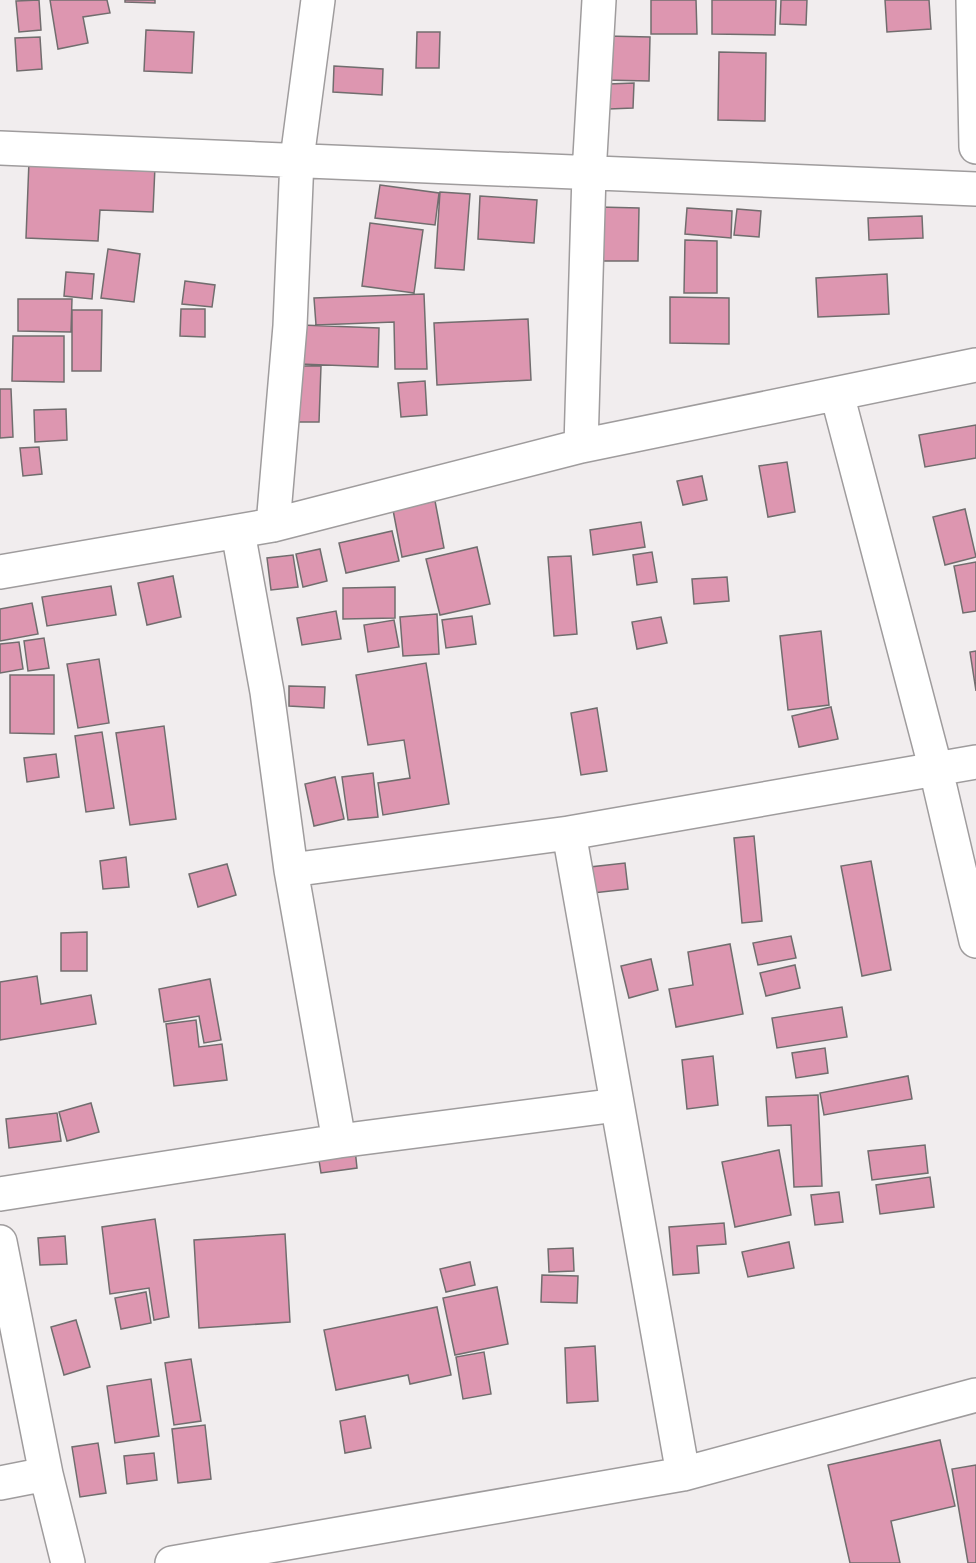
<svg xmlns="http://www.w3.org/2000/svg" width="976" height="1563" font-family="'IBM Plex Sans',sans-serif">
	<rect width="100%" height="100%" fill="#f1edee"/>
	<path fill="#dd96b0" stroke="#716d6e" stroke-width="1.5" d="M39,0L41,30L19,32L16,1Z
		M50,0H107L110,13L83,17L88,43L58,49Z
		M125,0H155V3L125,2Z
		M651,0H696L697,34H651Z
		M712,0H776L775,35L712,34Z
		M781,0H807L806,25L780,24Z
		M885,0H929L931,29L887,32Z
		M146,30L194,32L192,73L144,71Z
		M417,32H440L439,68H416Z
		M606,36L650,37L649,81L605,80Z
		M40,37L42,69L17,71L15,38Z
		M719,52L766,53L765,121L718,120Z
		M334,66L383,69L382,95L333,92Z
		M634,83L633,108L609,109V84Z
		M29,161L155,166L153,212L100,210L98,241L26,238Z
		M380,185L439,193L435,225L375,218Z
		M440,192L470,194L464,270L435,268Z
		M480,196L537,200L534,243L478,239Z
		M599,207L639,208L638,261H598Z
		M687,208L732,211L731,238L685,234Z
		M737,209L761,211L759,237L734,235Z
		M922,216L923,238L869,240L868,218Z
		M370,223L423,230L414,293L362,286Z
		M685,240L717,241V293H684Z
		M108,249L140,254L134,302L101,298Z
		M66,272L94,274L92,299L64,296Z
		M887,274L889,314L818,317L816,278Z
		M185,281L215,285L212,307L182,304Z
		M424,294L427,369H395L394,322L316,325L314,298Z
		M670,297L729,298V344L670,343Z
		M18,299H72L71,332L18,331Z
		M181,309H205V337L180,336Z
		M72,310H102L101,371H72Z
		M528,319L531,380L437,385L434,323Z
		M275,324L379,328L378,367L273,363Z
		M13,336H64V382L12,381Z
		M271,366H321L319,422H271Z
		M425,381L427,415L401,417L398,383Z
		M0,389H11L13,437L0,438Z
		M66,409L67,440L35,442L34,410Z
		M976,425V458L925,467L919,435Z
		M39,447L42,474L23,476L20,448Z
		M787,462L795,512L768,517L759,466Z
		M702,476L707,500L683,505L677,481Z
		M435,501L444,548L402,557L393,510Z
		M965,509L976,557L945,565L933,517Z
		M641,522L645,547L593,555L590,530Z
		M392,531L399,561L346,573L339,543Z
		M477,547L490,604L440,615L426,559Z
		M320,549L327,581L303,587L296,554Z
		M652,552L657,582L637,585L633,555Z
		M293,555L298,587L271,590L267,558Z
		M571,556L577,634L554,636L548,557Z
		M976,562V611L963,613L954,566Z
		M173,576L181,617L147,625L138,583Z
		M727,577L729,601L694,604L692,579Z
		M111,586L116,615L47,626L42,597Z
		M395,587V618L343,619V588Z
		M32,603L38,634L0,641V609Z
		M336,611L341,639L302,645L297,618Z
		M437,614L439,654L403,656L400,617Z
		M472,616L476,644L446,648L442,620Z
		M661,617L667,643L637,649L632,622Z
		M394,620L399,647L368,652L364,625Z
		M821,631L829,705L788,710L780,636Z
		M44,638L49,668L28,671L24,641Z
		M19,642L23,669L0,673V644Z
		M976,651V691L970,652Z
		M99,659L109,723L78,728L67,664Z
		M426,663L449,804L383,815L378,783L410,778L404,740L368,745L356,675Z
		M10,675H54V734L10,733Z
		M289,686L325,687L324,708L289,706Z
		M831,707L838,739L799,747L792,716Z
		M597,708L607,771L581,775L571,713Z
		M164,726L176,819L130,825L116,733Z
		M102,732L114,808L86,812L75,736Z
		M56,754L59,777L27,782L24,758Z
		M373,773L378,817L348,820L342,777Z
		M335,777L344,819L314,826L305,784Z
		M754,836L762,921L742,923L734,838Z
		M126,857L129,887L103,889L100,861Z
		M871,861L891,970L862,976L841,866Z
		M625,863L628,889L593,893L590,867Z
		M227,864L236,895L198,907L189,874Z
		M87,932V971H61V933Z
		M791,936L796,958L758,965L753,943Z
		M730,944L743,1014L676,1027L669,989L693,985L688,952Z
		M651,959L658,990L629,998L621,966Z
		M795,965L800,988L766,996L760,973Z
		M37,976L41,1004L91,995L96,1024L0,1040V982Z
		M210,979L221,1040L204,1043L199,1016L164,1022L159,989Z
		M842,1007L847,1037L777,1048L772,1018Z
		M196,1020L199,1047L222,1044L227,1080L174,1086L166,1024Z
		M825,1048L828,1073L796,1078L792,1053Z
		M713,1056L718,1105L687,1109L682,1060Z
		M908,1076L912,1099L824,1115L820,1093Z
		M818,1095L822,1186L794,1187L791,1125L768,1126L766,1097Z
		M91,1103L99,1132L67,1141L59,1112Z
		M57,1113L61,1141L9,1148L6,1119Z
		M925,1145L928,1173L872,1180L868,1151Z
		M355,1149L357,1168L321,1173L318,1154Z
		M779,1150L791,1215L735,1227L722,1162Z
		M930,1177L934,1207L880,1214L876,1185Z
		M839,1192L843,1222L815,1225L811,1195Z
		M155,1219L169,1317L154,1320L149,1288L110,1294L102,1227Z
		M724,1223L726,1244L697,1246L699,1273L673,1275L669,1227Z
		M285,1234L290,1322L199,1328L194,1240Z
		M65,1236L67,1264L40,1265L38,1238Z
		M789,1242L794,1268L748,1277L742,1252Z
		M573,1248L574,1271L549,1272L548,1249Z
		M470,1262L475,1285L446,1292L440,1269Z
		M542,1275L578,1276L577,1303L541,1302Z
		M497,1287L508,1344L455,1355L443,1298Z
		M146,1292L151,1323L121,1329L115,1298Z
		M437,1307L451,1375L410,1384L408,1375L336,1390L324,1330Z
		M76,1320L90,1367L64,1375L51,1327Z
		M595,1346L598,1401L567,1403L565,1348Z
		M484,1352L491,1394L463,1399L456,1357Z
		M191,1359L201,1421L174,1425L165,1363Z
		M151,1379L159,1436L115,1443L107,1386Z
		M365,1416L371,1448L345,1453L340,1421Z
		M205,1425L211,1479L178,1483L172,1429Z
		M940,1440L955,1506L891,1521L900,1563H850L828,1465Z
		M98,1443L106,1493L80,1497L72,1447Z
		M154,1453L157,1480L127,1484L124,1456Z
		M976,1465V1563H968L952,1469Z"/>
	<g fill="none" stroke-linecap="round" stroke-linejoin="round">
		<g stroke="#9f9c9d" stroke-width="36">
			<path id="minor" d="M973,0L976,147
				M0,148L976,189
				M837,394L936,770L976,941
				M581,446L589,174L599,0
				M273,525L290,326L297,159L318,0
				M0,572L273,525L581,446L976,365
				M569,833L683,1474
				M291,870L569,833L976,762
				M339,1141L617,1105
				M0,1194L339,1141L291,870L267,692L238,532
				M0,1242L46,1474L68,1563
				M0,1483L46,1474
				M172,1563L683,1474L976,1395"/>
		</g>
		<use href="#minor" stroke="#fff" stroke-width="33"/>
	</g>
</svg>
